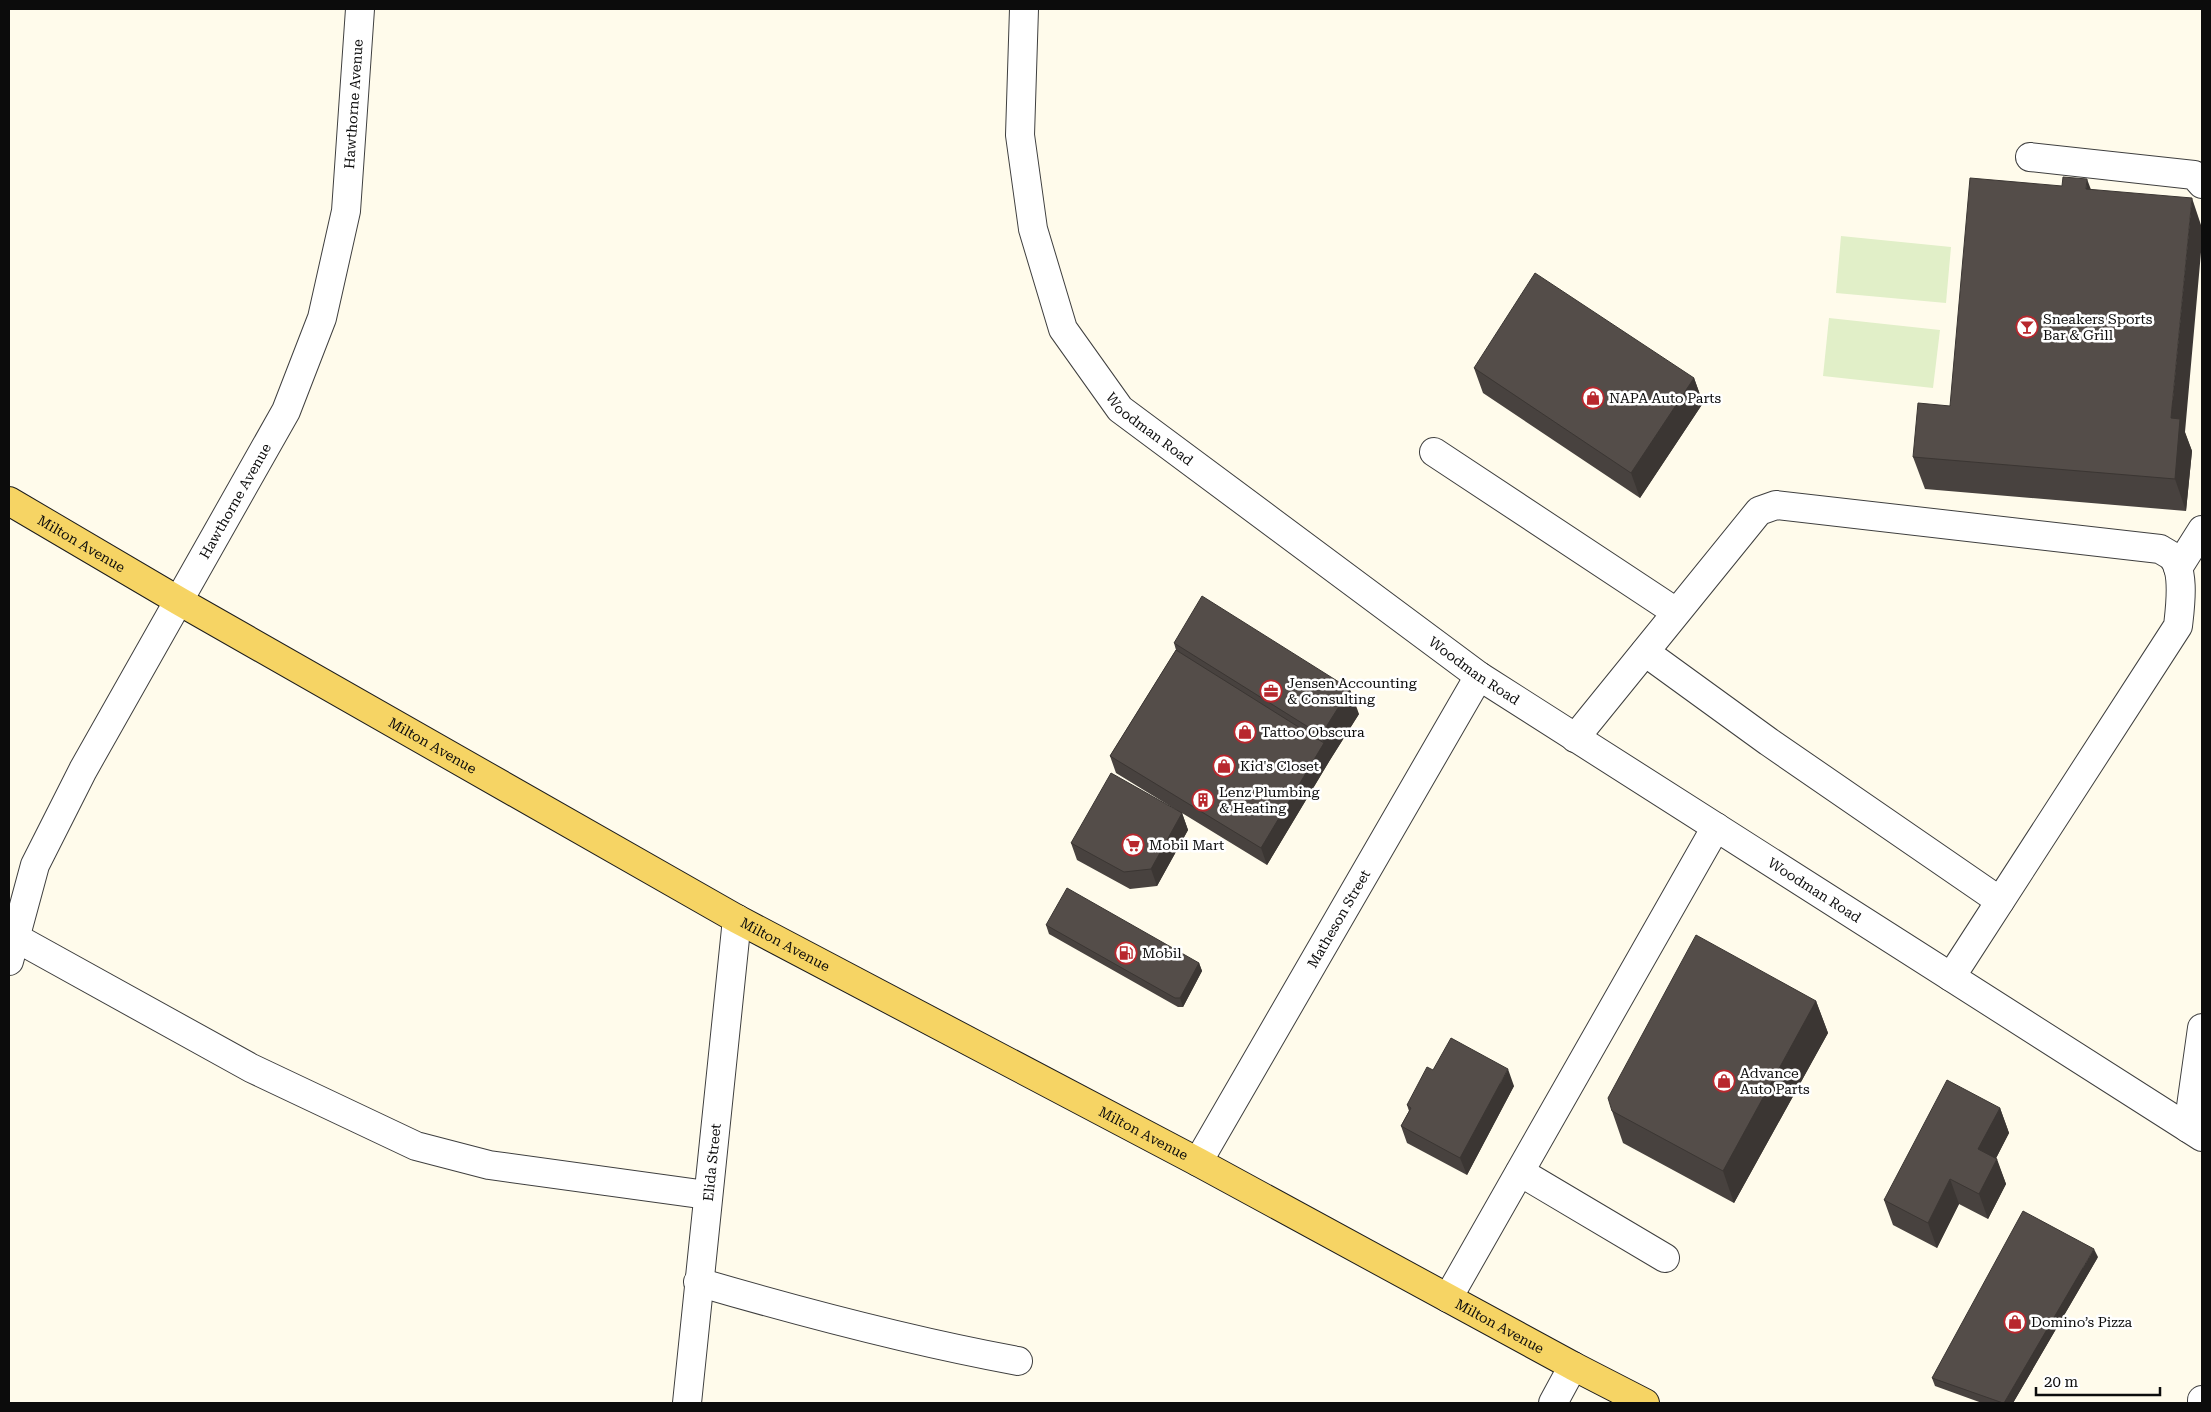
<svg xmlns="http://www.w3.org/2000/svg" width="2211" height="1412" font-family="'Roboto Serif',serif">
	<rect width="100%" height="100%" fill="#fffbeb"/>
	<path fill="#e1efc8" d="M1841,236L1951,247L1946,303L1836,293Z
		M1829,318L1940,330L1933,388L1823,376Z"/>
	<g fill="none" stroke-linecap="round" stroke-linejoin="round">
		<g stroke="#3f3f3f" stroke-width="30">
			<g id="minor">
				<path id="s1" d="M1024,9L1020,135L1033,229L1063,329L1120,409L1479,676L2202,1137"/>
				<path d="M2030,157L2194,175L2202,184"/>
				<path d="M1434,452L1676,612"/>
				<path d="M2178,568L2202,530"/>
				<path d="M1645,652L1769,742L2000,901"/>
				<path d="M1575,738L1759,511L1776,505L2160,549C2163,551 2167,553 2170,555C2186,568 2180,608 2178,626L1951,977"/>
				<path d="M9,934L251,1068L416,1146L489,1165L707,1195"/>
				<path id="s2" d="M9,961L35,865L83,770L286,411L322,318L346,211L360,9"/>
				<path d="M2188,1128L2202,1028"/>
				<path id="s3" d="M1198,1162L1479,676"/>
				<path d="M1520,1172L1665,1258"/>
				<path d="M698,1282C804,1313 909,1341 1018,1361"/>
				<path d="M1448,1298L1716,827"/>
				<path id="s4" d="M687,1403L737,919"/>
				<path d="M1553,1403L1573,1366"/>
				<path d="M2202,1403V1400"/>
			</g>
		</g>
		<g stroke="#1d1d1d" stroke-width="30">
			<g id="major">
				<path id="s5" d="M9,501L179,601L737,919L1198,1162L1573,1366L1645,1403"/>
			</g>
		</g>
		<use href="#minor" stroke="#fff" stroke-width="28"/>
		<use href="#major" stroke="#f6d464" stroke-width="28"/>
	</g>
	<path fill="#48423f" d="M2091,189L2192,451L2186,511L1925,489L1913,457L1950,406Z
		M1474,368L1694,378L1703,403L1640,498L1483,393Z
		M1174,643L1359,714L1330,760L1267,865L1182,813L1188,830L1157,886L1130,889L1077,860L1071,843L1178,811L1116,773L1110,756L1176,650Z
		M1046,925L1199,963L1202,971L1183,1007H1178L1049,934Z
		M1816,1001L1828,1033L1734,1203L1623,1143L1612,1111Z
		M1433,1070L1514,1086L1467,1175L1407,1143L1401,1126L1409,1111L1407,1105Z
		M2000,1108L2009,1133L1996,1158L2006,1184L1988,1219L1959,1204L1937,1248L1893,1225L1884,1200Z
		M2098,1257L2013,1403H1982L1935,1386L1932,1378Z"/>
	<path fill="#3b3633" d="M2087,179L2099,211L2086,189Z
		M2192,198L2202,228V241L2185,432L2192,451L2186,511L2175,479L2171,418Z
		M1694,378L1703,403L1640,498L1631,473Z
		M1350,689L1359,714L1330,760L1321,735Z
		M1324,743L1330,760L1267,865L1261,848Z
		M1182,813L1188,830L1157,886L1151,869Z
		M1199,963L1202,971L1183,1007L1180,998Z
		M1816,1001L1828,1033L1734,1203L1723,1171Z
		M1508,1069L1514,1086L1467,1175L1460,1158Z
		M2000,1108L2009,1133L1988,1174L1978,1149Z
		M1997,1159L2006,1184L1988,1219L1979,1194Z
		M1950,1179L1959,1204L1937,1248L1928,1223Z
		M2094,1249L2098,1257L2013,1403H2004Z"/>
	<path fill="#544d49" stroke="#3b3633" d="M2063,177L2087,179L2086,189L2192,198L2171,418L2180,419L2175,479L1913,457L1918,403L1950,406L1970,178L2062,186Z
		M1535,273L1694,378L1631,473L1474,368Z
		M1202,596L1350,689L1321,735L1174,643Z
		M1176,650L1324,743L1261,848L1110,756Z
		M1111,773L1182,813L1151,869L1124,872L1071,843Z
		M1067,888L1199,963L1180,998H1175L1046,925Z
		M1696,935L1816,1001L1723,1171L1612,1111L1608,1098Z
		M1451,1038L1508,1069L1460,1158L1401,1126L1411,1108L1407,1105L1427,1067L1433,1070Z
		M1947,1080L2000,1108L1978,1149L1997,1159L1979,1194L1950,1179L1928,1223L1884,1200Z
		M2023,1211L2094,1249L2004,1403H2003L1932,1378Z"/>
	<defs>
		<g id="bar-ring" transform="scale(1.125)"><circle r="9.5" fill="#fff" stroke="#b8272d" stroke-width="1.5"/><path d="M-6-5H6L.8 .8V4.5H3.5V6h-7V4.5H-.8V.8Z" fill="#b8272d"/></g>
		<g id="shop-ring" transform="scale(1.125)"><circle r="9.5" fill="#fff" stroke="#b8272d" stroke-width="1.5"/><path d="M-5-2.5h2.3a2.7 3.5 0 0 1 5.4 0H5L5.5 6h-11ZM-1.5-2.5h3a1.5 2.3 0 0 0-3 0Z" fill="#b8272d"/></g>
		<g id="office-ring" transform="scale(1.125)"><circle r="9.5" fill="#fff" stroke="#b8272d" stroke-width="1.5"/><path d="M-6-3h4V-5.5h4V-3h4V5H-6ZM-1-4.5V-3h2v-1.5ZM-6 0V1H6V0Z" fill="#b8272d"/></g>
		<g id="building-ring" transform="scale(1.125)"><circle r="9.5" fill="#fff" stroke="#b8272d" stroke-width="1.5"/><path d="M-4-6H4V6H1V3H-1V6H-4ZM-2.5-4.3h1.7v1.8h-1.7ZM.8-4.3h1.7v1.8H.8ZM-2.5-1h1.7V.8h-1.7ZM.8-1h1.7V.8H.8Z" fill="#b8272d"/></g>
		<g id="supermarket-ring" transform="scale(1.125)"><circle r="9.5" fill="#fff" stroke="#b8272d" stroke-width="1.5"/><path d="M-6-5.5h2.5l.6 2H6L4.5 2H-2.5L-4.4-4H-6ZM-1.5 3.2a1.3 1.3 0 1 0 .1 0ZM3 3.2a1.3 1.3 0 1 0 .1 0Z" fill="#b8272d"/></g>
		<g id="fuel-ring" transform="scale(1.125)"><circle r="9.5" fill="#fff" stroke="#b8272d" stroke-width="1.5"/><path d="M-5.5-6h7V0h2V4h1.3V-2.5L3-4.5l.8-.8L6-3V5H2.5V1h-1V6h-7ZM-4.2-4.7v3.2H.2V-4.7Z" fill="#b8272d"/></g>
	</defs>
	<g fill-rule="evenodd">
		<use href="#bar-ring" x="2027" y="327"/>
		<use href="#shop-ring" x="1593" y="398"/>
		<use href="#office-ring" x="1271" y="691"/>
		<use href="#shop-ring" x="1245" y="732"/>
		<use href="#shop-ring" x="1224" y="766"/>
		<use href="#building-ring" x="1203" y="800"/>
		<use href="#supermarket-ring" x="1133" y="845"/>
		<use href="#fuel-ring" x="1126" y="953"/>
		<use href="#shop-ring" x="1724" y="1081"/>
		<use href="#shop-ring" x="2015" y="1322"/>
	</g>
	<g text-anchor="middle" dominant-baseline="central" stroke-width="5" stroke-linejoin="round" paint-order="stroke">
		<g font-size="14" fill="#0c0c0c" stroke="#fff">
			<text stroke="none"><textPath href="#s2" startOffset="935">Hawthorne Avenue</textPath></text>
			<text stroke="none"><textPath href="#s1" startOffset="459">Woodman Road</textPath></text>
			<text stroke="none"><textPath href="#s2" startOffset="515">Hawthorne Avenue</textPath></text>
			<text stroke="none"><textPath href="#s5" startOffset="84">Milton Avenue</textPath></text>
			<text stroke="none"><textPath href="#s1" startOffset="864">Woodman Road</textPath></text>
			<text stroke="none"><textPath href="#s5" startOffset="489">Milton Avenue</textPath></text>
			<text stroke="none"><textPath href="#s1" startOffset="1269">Woodman Road</textPath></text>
			<text stroke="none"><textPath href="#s3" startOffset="281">Matheson Street</textPath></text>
			<text stroke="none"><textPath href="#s5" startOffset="894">Milton Avenue</textPath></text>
			<text stroke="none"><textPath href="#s5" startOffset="1299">Milton Avenue</textPath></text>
			<text stroke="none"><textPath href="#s4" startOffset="242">Elida Street</textPath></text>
			<text stroke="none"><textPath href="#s5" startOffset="1704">Milton Avenue</textPath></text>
		</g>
		<g font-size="14" fill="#0c0c0c" stroke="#fff" text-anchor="start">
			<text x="2043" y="319">Sneakers Sports<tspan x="2043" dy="16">Bar &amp; Grill</tspan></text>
			<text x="1609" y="398">NAPA Auto Parts</text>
			<text x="1287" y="683">Jensen Accounting<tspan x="1287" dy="16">&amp; Consulting</tspan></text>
			<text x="1261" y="732">Tattoo Obscura</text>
			<text x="1240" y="766">Kid's Closet</text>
			<text x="1219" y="792">Lenz Plumbing<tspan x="1219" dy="16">&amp; Heating</tspan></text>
			<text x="1149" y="845">Mobil Mart</text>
			<text x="1142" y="953">Mobil</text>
			<text x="1740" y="1073">Advance<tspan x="1740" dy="16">Auto Parts</tspan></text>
			<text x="2031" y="1322">Domino’s Pizza</text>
		</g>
	</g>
	<rect width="2211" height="1412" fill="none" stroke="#0c0c0c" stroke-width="20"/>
	<path d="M2036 1387v8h124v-8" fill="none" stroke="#0c0c0c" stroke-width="2.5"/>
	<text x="2044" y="1387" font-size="15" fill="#0c0c0c" stroke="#ffffff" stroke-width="4" paint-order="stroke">20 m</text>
</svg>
